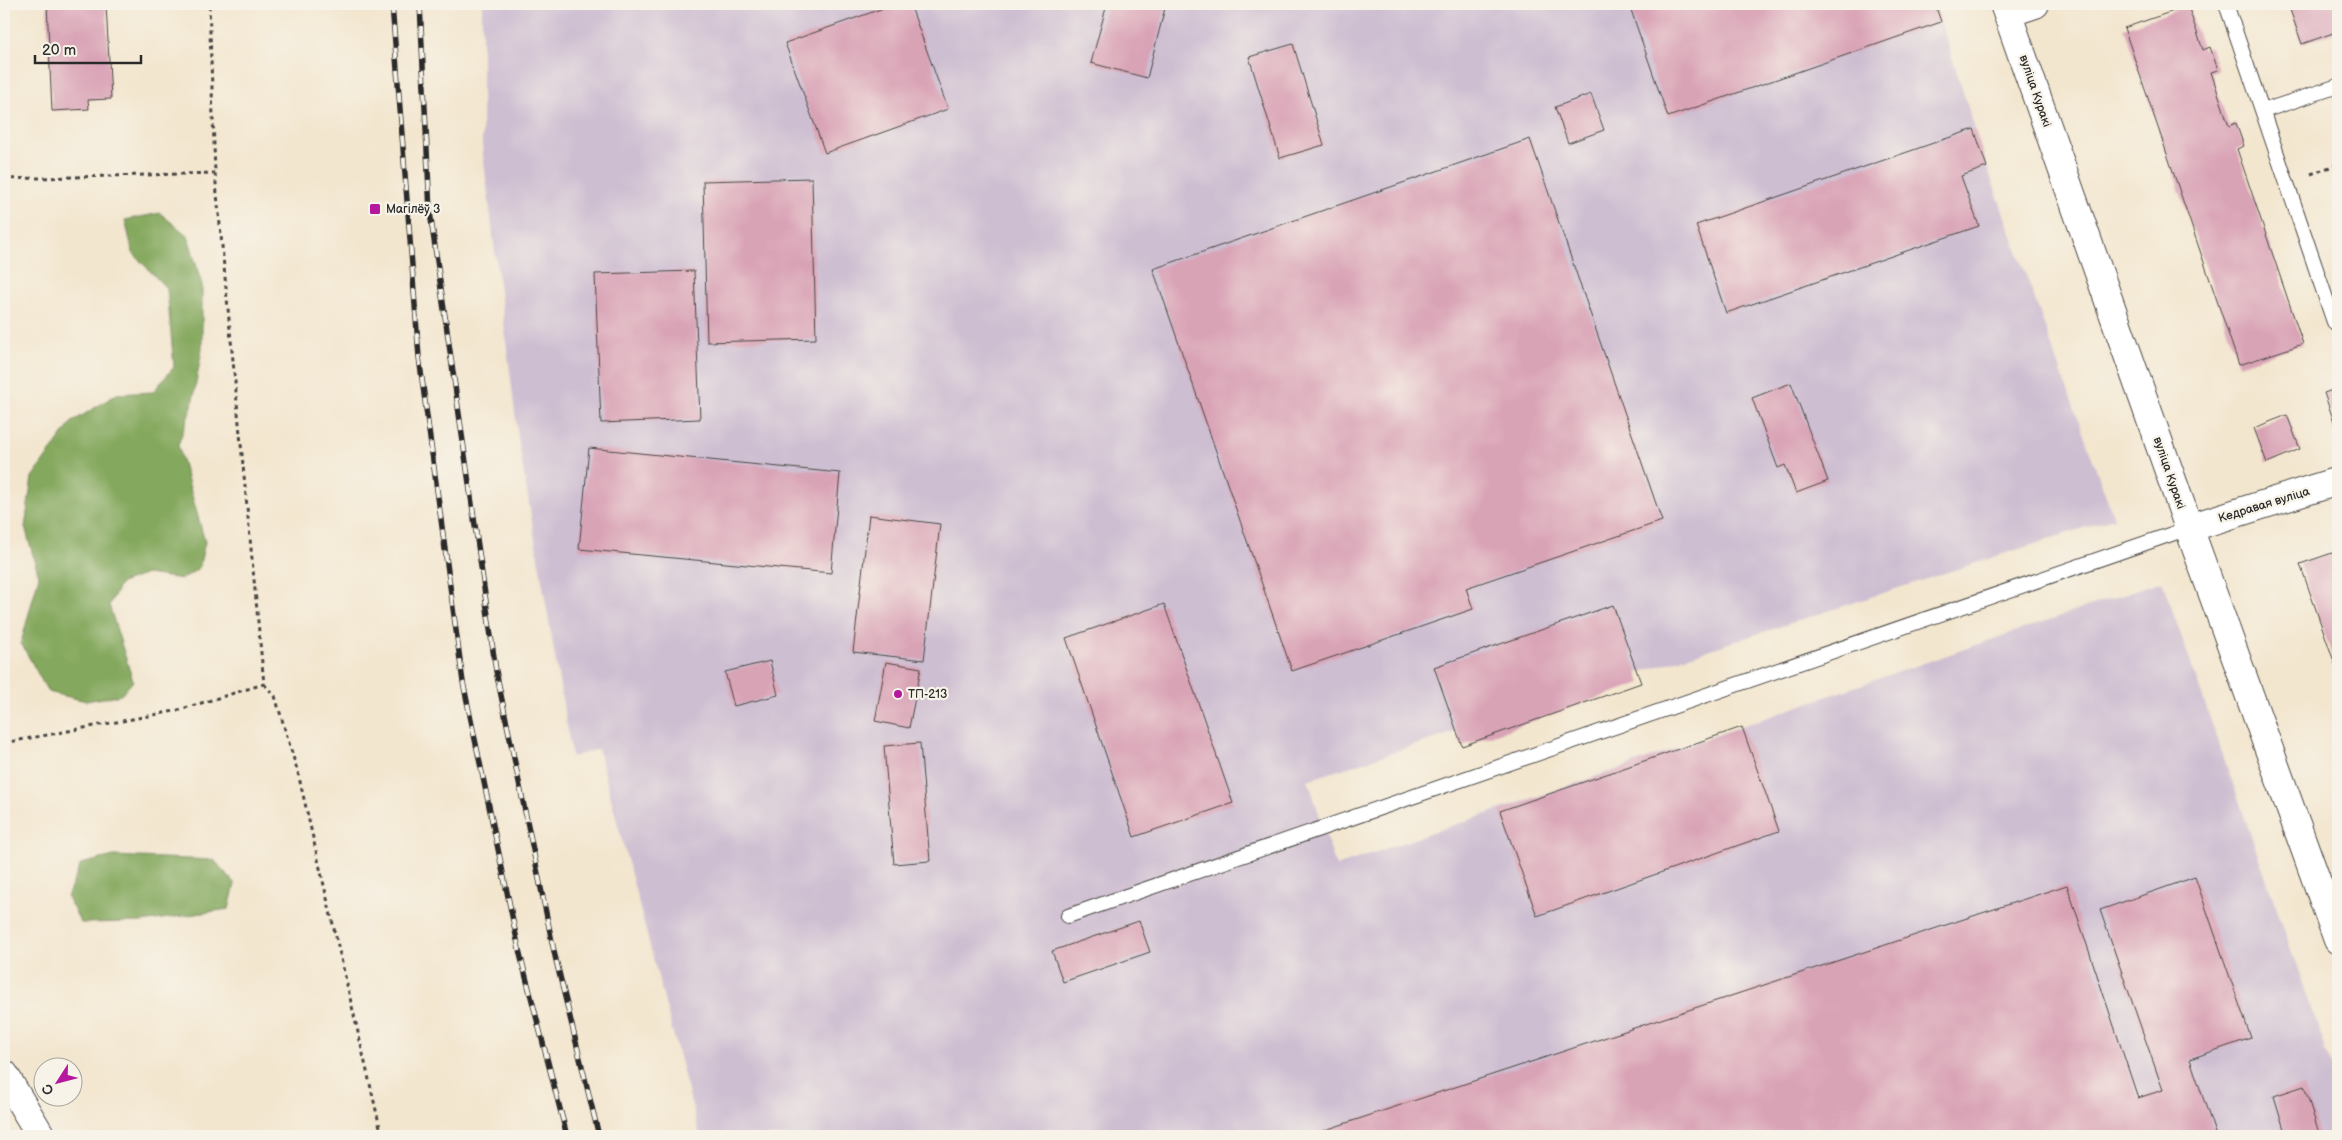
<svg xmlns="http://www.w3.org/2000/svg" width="2342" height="1140" font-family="'Balsamiq Sans',sans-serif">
	<rect width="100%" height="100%" fill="#f7f3e8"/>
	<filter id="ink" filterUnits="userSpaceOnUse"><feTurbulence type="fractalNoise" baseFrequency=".02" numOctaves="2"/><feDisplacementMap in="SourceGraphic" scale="10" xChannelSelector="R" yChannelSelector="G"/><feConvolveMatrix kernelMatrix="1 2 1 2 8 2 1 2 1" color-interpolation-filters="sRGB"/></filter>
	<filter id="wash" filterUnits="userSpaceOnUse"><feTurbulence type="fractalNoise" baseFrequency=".0096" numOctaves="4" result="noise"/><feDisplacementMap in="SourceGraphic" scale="20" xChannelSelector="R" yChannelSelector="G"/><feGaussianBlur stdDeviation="1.12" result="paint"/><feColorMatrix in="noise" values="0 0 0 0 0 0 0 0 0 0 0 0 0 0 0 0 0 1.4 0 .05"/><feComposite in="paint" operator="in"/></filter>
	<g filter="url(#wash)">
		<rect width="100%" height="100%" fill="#f3e6cf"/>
		<path fill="#cebed1" d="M482,4H1935L1987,167L2114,518L1308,780L1336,866L2162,581L2338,1084V1136H700L598,749L572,757L519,445L482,146Z"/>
		<path fill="#84a85d" stroke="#586a44" d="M160,213L188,236L202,285V349L192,406L178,445L205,542L199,568L182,579L147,574L121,583L109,605L133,681L121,695L86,701L48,692L21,643L39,576L25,527L32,477L72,422L117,394L153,392L174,367L167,289L133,253L125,220Z
			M114,856L214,860L235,884L229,909L142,922L81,923L67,897L81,864Z"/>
		<g id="blocks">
			<path fill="#d9a3b6" d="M47,4H106L111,99L88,100L89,109L52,111Z
				M895,4H910L948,109L825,153L785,43Z
				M1107,4H1166L1147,78L1091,63Z
				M1649,4H1935L1941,22L1668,117L1631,10Z
				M2288,4H2338V41L2337,42L2333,33L2302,44Z
				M2188,6L2203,50L2210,47L2218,70L2211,72L2229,126L2236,123L2244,146L2237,149L2303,344L2239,365L2124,28Z
				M1293,44L1324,145L1280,158L1249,57Z
				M1591,94L1604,130L1568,143L1555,107Z
				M1974,129L1987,167L1961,176L1979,226L1726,313L1696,225Z
				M1530,139L1662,521L1466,588L1473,609L1292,671L1153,269Z
				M812,178L816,339L707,342L703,181Z
				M694,271L700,419L601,423L595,274Z
				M1791,383L1828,481L1796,493L1785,465L1778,468L1752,398Z
				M2338,388V433L2324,393Z
				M2287,415L2300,449L2267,463L2254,428Z
				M589,448L840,473L831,573L579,549Z
				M869,515L940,524L924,660L853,652Z
				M2338,551V673L2300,564Z
				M1164,604L1233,803L1134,837L1066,638Z
				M1613,605L1641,683L1462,746L1434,667Z
				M770,661L778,695L734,706L725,672Z
				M886,662L921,668L909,728L875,721Z
				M1742,727L1779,831L1537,916L1500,811Z
				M920,743L930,861L894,864L884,746Z
				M2195,877L2251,1038L2190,1059L2216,1136H1307L2067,885L2138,1098L2163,1090L2100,910Z
				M1139,921L1150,952L1063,982L1052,951Z
				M2304,1086L2320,1136H2286L2274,1096Z"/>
		</g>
	</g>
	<g filter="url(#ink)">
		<use href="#blocks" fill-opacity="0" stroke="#494744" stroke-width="1"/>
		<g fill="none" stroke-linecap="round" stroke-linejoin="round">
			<g stroke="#494744" stroke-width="16">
				<path id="service" d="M2226,4L2334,322
					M2263,111L2338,86
					M1068,916L2189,528"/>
			</g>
			<g stroke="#494744" stroke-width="30">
				<path id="minor" d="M2004,4L2189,528L2338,940
					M2008,13L2035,4
					M2189,528L2338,481
					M4,1074L41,1136"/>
			</g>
			<path stroke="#494744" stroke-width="3" stroke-dasharray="4 4" stroke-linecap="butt" d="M2311,174L2338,164
				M4,179L215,173
				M264,684L275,696L298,773L382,1136
				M4,743L175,711L264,684L215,173L209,4"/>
			<use href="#service" stroke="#fff" stroke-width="14"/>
			<use href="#minor" stroke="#fff" stroke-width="28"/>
			<g stroke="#2b2b2b" stroke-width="5.5">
				<path id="rail" d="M392,4L419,357L463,682L520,954L567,1136
					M420,4L430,212L496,671L555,956L599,1136"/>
			</g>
			<use href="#rail" stroke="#f7f3e8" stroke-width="4" stroke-dasharray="11" stroke-linecap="butt"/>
		</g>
	</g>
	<g fill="#b5179e" stroke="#f7f3e8" stroke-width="2">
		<rect x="369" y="203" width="12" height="12" rx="2.5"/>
		<circle cx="898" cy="694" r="5"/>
	</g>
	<g text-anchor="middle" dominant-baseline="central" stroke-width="4.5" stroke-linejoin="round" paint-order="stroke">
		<g font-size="12" fill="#2b2b2b" stroke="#f7f3e8">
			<text transform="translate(2035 91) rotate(71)">вуліца Куракі</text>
			<text transform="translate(2169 473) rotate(71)">вуліца Куракі</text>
			<text transform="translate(2264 505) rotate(-17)">Кедравая вуліца</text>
		</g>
		<g font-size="12" fill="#2b2b2b" stroke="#f7f3e8" text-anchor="start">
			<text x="386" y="209">Магілёў 3</text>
			<text x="908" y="694">ТП-213</text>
		</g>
	</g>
	<rect width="2342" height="1140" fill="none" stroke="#f7f3e8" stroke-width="20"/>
	<g transform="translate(58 1082) rotate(234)"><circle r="24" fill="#f7f3e8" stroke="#a5a39c"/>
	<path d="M0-4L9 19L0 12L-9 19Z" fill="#b5179e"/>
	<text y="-8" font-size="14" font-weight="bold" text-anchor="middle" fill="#2b2b2b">С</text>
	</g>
	<path d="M35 55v8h106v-8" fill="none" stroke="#2b2b2b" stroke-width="2.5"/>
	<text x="42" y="55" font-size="15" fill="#2b2b2b" stroke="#f7f3e8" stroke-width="4" paint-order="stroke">20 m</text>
</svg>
